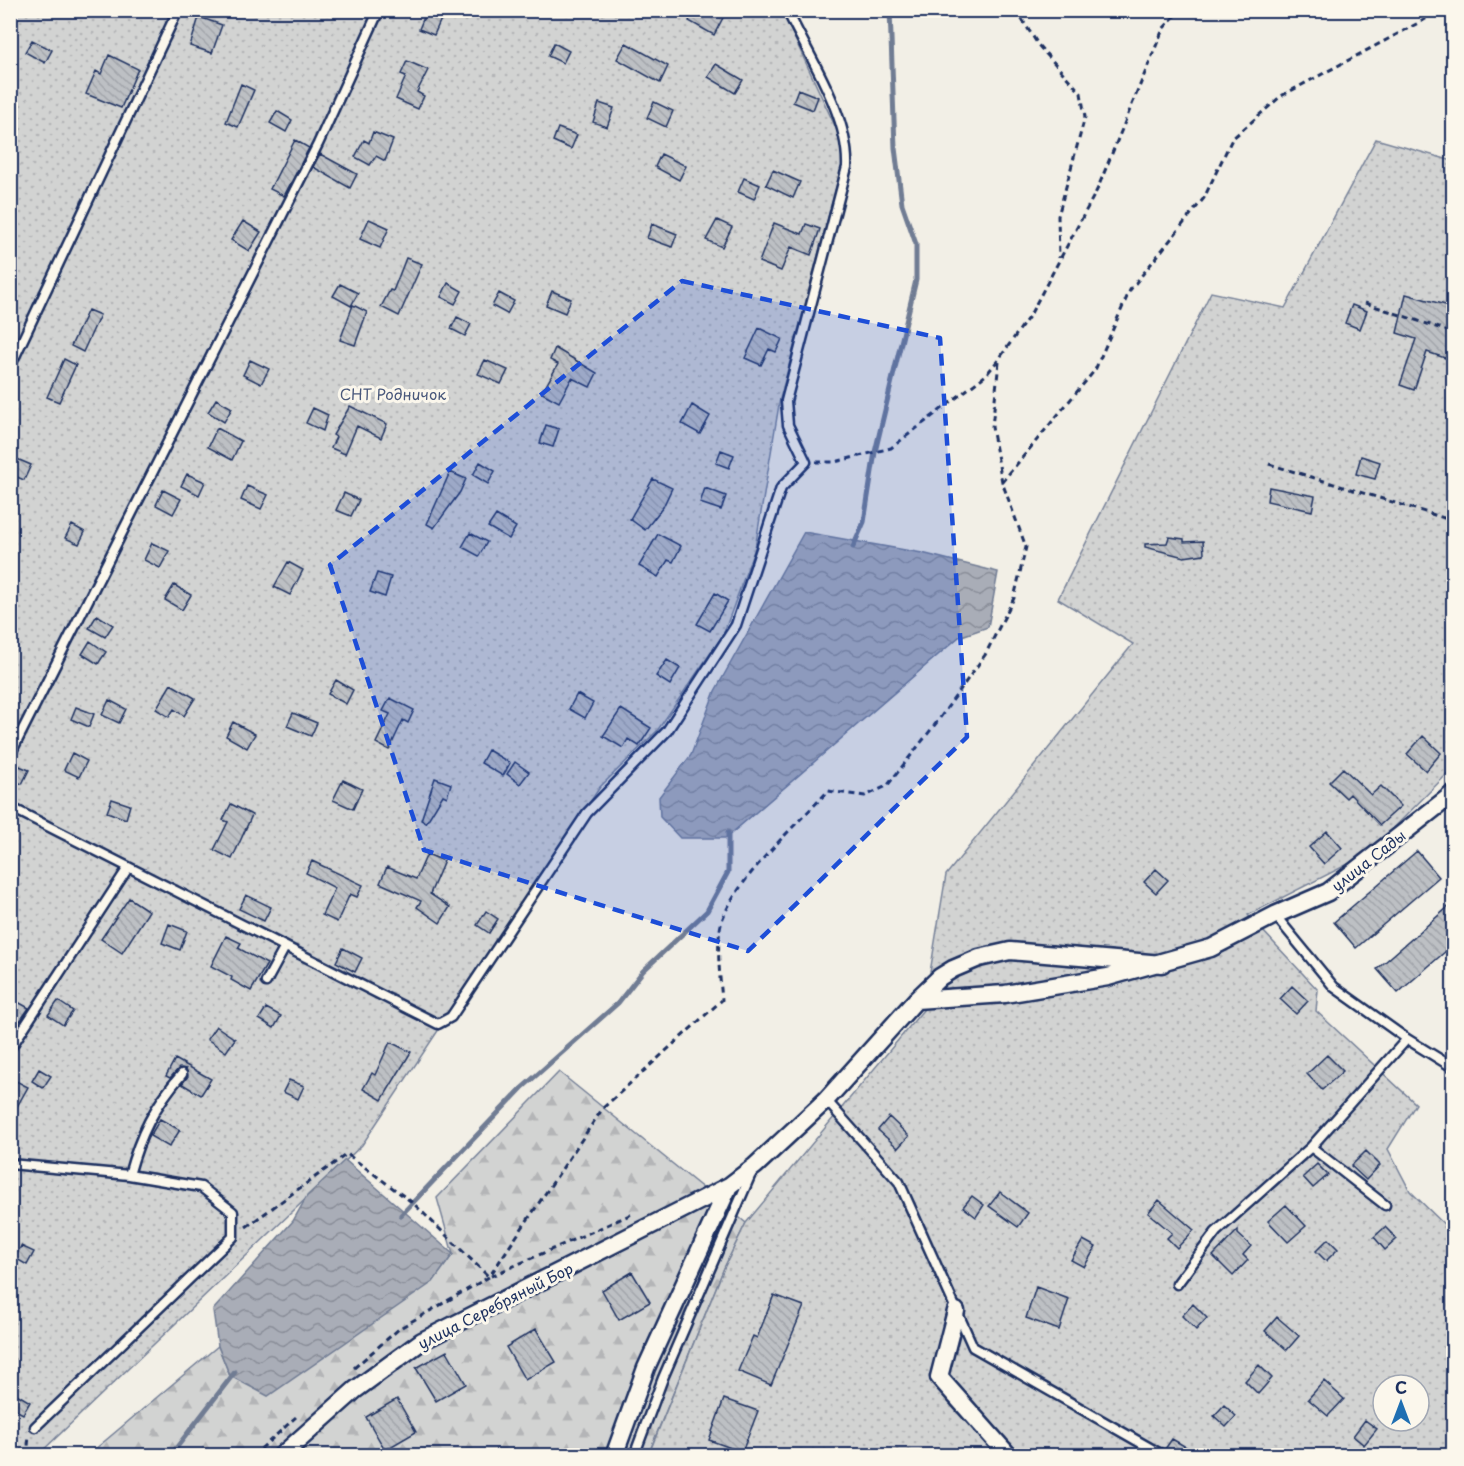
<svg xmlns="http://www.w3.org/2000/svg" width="1464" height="1466" font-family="'Playpen Sans',sans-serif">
	<defs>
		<pattern id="forest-firs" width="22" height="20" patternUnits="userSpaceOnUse" patternTransform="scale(1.5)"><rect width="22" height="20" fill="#d2d3d2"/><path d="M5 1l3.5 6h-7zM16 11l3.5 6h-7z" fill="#b4b5b7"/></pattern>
		<pattern id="park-dots" width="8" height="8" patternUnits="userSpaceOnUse" patternTransform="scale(1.5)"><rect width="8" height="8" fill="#d2d3d2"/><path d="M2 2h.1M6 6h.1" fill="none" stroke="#b4b5b7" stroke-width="1.8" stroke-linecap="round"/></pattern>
		<pattern id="water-waves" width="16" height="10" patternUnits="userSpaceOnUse" patternTransform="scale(1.5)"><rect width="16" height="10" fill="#a9adb7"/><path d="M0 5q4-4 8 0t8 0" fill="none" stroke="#898d98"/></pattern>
		<pattern id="building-back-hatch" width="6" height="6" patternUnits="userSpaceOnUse" patternTransform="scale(1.5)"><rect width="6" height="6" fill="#bdc0c4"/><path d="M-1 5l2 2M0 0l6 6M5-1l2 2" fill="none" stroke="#a2a5ab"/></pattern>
	</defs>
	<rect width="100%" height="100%" fill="#f2efe6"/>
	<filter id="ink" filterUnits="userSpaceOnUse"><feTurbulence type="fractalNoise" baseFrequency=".0167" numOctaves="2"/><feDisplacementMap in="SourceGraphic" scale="12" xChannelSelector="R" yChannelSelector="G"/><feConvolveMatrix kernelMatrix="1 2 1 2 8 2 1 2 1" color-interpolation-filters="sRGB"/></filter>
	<g filter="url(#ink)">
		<path fill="url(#forest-firs)" stroke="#768198" stroke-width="1.5" d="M559,1072L746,1223L724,1268L648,1455L87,1456L218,1346L230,1376L433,1282L453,1254L437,1198Z"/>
		<path fill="url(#park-dots)" stroke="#768198" stroke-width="1.5" fill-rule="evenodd" d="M10,11H782L846,150L780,399L755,548L723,635L657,731L600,787L362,1145L37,1456L23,1455L10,1446Z
			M1376,139L1453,161V768L1368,854L1248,915L1318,990L1316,1011L1416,1104L1388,1149L1410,1191L1453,1233V1455L648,1456L724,1268L746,1223L924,1009L946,875L1133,644L1058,599L1211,292L1285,308ZM1383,1385H1419V1421H1383Z"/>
		<path fill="url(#water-waves)" stroke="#707b93" stroke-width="1.5" d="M804,532L922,553L998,572L988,627L959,637L726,838H680L660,817L659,797L691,755L715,691Z
			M345,1160L453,1254L433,1282L268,1396L230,1376L218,1346L213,1310L293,1221L307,1196Z"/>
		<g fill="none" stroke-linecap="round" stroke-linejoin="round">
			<path stroke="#707b93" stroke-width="5" d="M853,547L864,522L875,452L916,280V244L902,204L895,148L890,10
				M401,1215L522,1088L618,1003L643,971L707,911L728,872V833
				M170,1456L235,1372"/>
		</g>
		<path fill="url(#building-back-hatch)" stroke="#1b2f5e" stroke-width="1.5" d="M427,10H445L434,35L419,29Z
			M695,10H727L714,35L689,21Z
			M199,17L222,25L212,53L190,46Z
			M32,40L52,50L45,63L25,52Z
			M554,43L569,51L563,63L548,56Z
			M626,43L668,66L660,83L617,59Z
			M109,55L138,69L121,108L86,94L96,71L101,74Z
			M407,61L428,70L417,92L424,96L418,109L396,99L406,76L401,74Z
			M716,64L743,80L735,93L708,77Z
			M241,84L254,90L238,127L226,122Z
			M798,89L818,97L813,110L793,102Z
			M654,102L673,111L666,127L647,118Z
			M599,103L614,108L607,127L593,122Z
			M277,111L292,120L286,132L270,123Z
			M558,128L577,135L571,149L553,141Z
			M373,132L393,140L385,161L376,156L370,165L355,157L364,140L369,143Z
			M295,140L309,148L284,196L270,189Z
			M320,154L357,174L350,188L313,167Z
			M661,154L686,166L679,180L655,167Z
			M773,170L800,182L793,198L766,185Z
			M744,178L760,185L754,199L738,192Z
			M369,219L389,228L380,248L360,239Z
			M717,220L732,227L722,247L706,240Z
			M243,221L261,232L249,251L231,240Z
			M774,223L802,234L806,224L820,229L811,255L791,247L781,271L759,262Z
			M652,224L677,234L672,247L647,238Z
			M406,258L422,264L399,316L381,307L390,290L393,291Z
			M448,283L462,291L455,304L441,297Z
			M340,284L358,293L351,306L333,296Z
			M552,291L571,299L565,313L546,305Z
			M499,293L514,301L507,314L492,306Z
			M1406,294L1449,306L1448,309L1454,312V361L1427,352L1414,390L1400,385L1416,339L1397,333Z
			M353,305L367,312L355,345L340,340Z
			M1352,305L1367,311L1360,329L1345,323Z
			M88,310L100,315L83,352L71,346Z
			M457,317L471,324L465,336L451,329Z
			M759,328L782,339L776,352L769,349L761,365L745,358Z
			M555,348L597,373L590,387L572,378L559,402L542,393L558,364L550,360Z
			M64,359L76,365L59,402L47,397Z
			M250,360L269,369L261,384L243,375Z
			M485,360L508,370L501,384L478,374Z
			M216,399L232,408L224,422L208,412Z
			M692,405L710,416L700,434L682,424Z
			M350,406L387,424L381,438L357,426L345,454L331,448L336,437L333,435Z
			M313,408L328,415L323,431L306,423Z
			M546,425L559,429L553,447L540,443Z
			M217,428L241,441L232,460L208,447Z
			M721,450L734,455L729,468L716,463Z
			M10,456L31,465L24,480L10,474Z
			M1361,456L1380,462L1375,479L1356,474Z
			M480,462L495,471L488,484L473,475Z
			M450,472L466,479L460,492L434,528L427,524Z
			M187,474L205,482L199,495L181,486Z
			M653,479L672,488L663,507L645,530L630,519Z
			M247,486L268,495L261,509L241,500Z
			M1269,487L1315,496L1312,511L1267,501Z
			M705,488L726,496L721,510L700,503Z
			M163,490L181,499L173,514L156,505Z
			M344,493L359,500L351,516L336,510Z
			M496,515L516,527L509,539L488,527Z
			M72,525L85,532L79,544L65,538Z
			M470,533L487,542L479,556L462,547Z
			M658,534L681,546L673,562L668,560L658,577L639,566Z
			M1169,537L1184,539V542L1203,541L1204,554L1184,557L1145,547V544L1167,543Z
			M152,543L169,551L160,568L144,560Z
			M288,562L303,570L290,595L274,587Z
			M377,573L391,577L385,597L370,592Z
			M174,585L191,595L182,610L165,600Z
			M715,593L728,601L710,631L697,624Z
			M97,615L113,625L105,637L89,628Z
			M90,641L106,652L98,664L82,654Z
			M667,660L680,668L670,685L656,676Z
			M336,680L353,690L346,704L328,694Z
			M171,684L195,698L184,716L174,709L169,717L156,709Z
			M577,694L593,703L585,718L569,709Z
			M390,698L414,710L408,723L403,720L389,750L376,743L390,714L383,711Z
			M109,700L126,709L119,723L102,715Z
			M76,707L94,714L89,727L71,719Z
			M621,709L651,728L639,746L628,739L623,748L603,736Z
			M293,713L317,723L311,736L287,726Z
			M233,722L255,734L247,748L226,736Z
			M1423,736L1441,753L1426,771L1407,754Z
			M488,750L510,763L503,776L481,763Z
			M72,753L87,761L79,777L64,770Z
			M10,762L29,770L22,784L10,779Z
			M515,762L529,772L520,784L507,774Z
			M1343,768L1371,795L1381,786L1401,806L1380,825L1350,794L1346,798L1329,782Z
			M435,778L451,784L447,797L443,795L426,823L421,820Z
			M343,780L362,789L353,809L333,800Z
			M112,799L130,805L126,819L107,812Z
			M231,804L252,815L232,859L214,850L228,822L223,820Z
			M1327,831L1342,848L1324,864L1309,847Z
			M1417,851L1439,877L1356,948L1334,922Z
			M427,854L444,861L430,894L450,907L440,923L417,907L421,901L380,883L387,867L416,879Z
			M312,861L363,885L357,897L350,894L337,922L322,915L335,888L306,873Z
			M1156,869L1168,880L1156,893L1144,882Z
			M246,895L271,907L264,921L239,909Z
			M129,898L149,911L122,953L101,939Z
			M1454,902V944L1398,993L1377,969Z
			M486,911L498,919L489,933L477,925Z
			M169,924L187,931L180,950L162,943Z
			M226,936L241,943L238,948L267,964L251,991L231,980L232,977L211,966Z
			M343,948L362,958L355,972L336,962Z
			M1292,986L1308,1001L1296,1014L1280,999Z
			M16,1001L29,1008L20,1021L10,1016Z
			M58,1001L73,1011L63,1025L48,1015Z
			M266,1008L281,1016L274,1028L259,1019Z
			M216,1026L235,1039L226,1052L207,1039Z
			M390,1042L411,1052L382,1100L363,1089L372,1073L375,1075Z
			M1327,1055L1343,1071L1322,1090L1307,1074Z
			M175,1059L211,1079L201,1095L182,1084L188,1076L186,1069L179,1068L170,1078L166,1076Z
			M39,1069L51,1076L43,1088L32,1081Z
			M10,1078L28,1087L10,1119Z
			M289,1080L304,1086L298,1099L283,1092Z
			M889,1117L909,1136L898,1148L878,1130Z
			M160,1119L180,1130L169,1147L150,1136Z
			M1366,1151L1380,1165L1366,1180L1351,1166Z
			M1317,1164L1328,1175L1313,1188L1303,1177Z
			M1000,1192L1028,1213L1018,1227L989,1206Z
			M972,1196L984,1205L976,1217L963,1207Z
			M1159,1200L1194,1230L1177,1248L1167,1238L1172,1233L1148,1213Z
			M1286,1205L1306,1226L1288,1242L1268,1221Z
			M1385,1227L1397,1239L1385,1250L1374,1237Z
			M1238,1230V1234L1251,1246L1243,1255L1248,1260L1233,1276L1213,1256Z
			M1328,1239L1338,1249L1326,1261L1316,1251Z
			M1083,1240L1096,1247L1084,1267L1071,1260Z
			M21,1246L34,1252L27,1265L15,1258Z
			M632,1272L650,1302L619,1320L602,1290Z
			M1036,1287L1069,1299L1059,1330L1026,1318Z
			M774,1295L804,1306L771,1385L738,1371L753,1336L757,1338Z
			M1193,1304L1207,1318L1196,1330L1182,1316Z
			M1277,1317L1299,1336L1287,1350L1265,1331Z
			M536,1329L556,1362L525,1380L506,1347Z
			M447,1351L466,1384L436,1401L416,1368Z
			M1259,1365L1272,1378L1258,1394L1245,1381Z
			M1324,1381L1344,1399L1328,1416L1308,1399Z
			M15,1393L30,1402L23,1414L10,1407Z
			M397,1399L416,1432L385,1450L366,1417Z
			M724,1399L758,1411L742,1452L709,1440Z
			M1224,1405L1236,1416L1226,1427L1214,1416Z
			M1365,1420L1377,1429L1364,1445L1353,1436Z
			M1172,1439L1200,1455H1170L1165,1449Z"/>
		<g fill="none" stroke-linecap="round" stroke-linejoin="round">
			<g stroke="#1b2f5e" stroke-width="13">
				<path id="lane" d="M10,367L178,10
					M10,755L318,144L379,10
					M10,807L438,1024L451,1017L587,813L667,731L736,625L781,488L806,462L788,425L786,401L847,167C849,115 809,57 787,10
					M1275,915L1334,987L1407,1039L1454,1068
					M266,982L285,947
					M10,1049L128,868
					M826,1100L899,1182L973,1347L1164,1456
					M1311,1147L1385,1205
					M10,1164L129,1175L201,1187L233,1212V1237L35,1427
					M129,1175C140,1135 154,1106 182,1074
					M1177,1284L1216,1232L1311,1147L1407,1039
					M634,1456L663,1378L751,1174"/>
			</g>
			<g stroke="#1b2f5e" stroke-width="21">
				<path id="street" d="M916,1000L1005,994L1108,977L1211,948L1275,915L1328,892L1454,793
					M956,1311L939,1377L1009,1456
					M281,1456L355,1390L422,1341L729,1186
					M614,1456L646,1368L729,1186L755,1166L826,1100L916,1000L940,977L953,969L979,958L1010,951L1162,964"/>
			</g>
			<path stroke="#1b2f5e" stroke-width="3" stroke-dasharray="6 4.5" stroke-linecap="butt" d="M1016,10L1039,46L1081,93L1085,117L1058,216L1059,258
				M1365,303L1454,333
				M999,362L992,427L1002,482
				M816,462H835L891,448L986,375L999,359L1030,315L1097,190L1163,29L1180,10
				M1269,464L1454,521
				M246,1227L347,1154L413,1203L489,1277L634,1213
				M354,1368L400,1328L489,1277L603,1108L722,1000C720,977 715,938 723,918C740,875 796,825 828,791L865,796L887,786L937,722L985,655L1014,598L1026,547L1002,482L1095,370L1130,290L1204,198L1232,139L1281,96L1437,13L1454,11
				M27,1456L29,1436
				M253,1456L296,1417"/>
			<use href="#lane" stroke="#fbf7ec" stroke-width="8"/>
			<use href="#street" stroke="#fbf7ec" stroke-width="16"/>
		</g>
	</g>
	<path fill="#1d4ed8" fill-opacity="0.2" stroke="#1d4ed8" stroke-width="4.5" stroke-dasharray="12 8" stroke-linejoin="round" d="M682,281L940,338L967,737L748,951L424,850L330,565Z"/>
	<g text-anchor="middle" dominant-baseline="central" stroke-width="6" stroke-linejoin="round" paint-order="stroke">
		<g font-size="15" fill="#49587b" stroke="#fbf7ec">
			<text x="393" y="393">СНТ Родничок</text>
		</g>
		<g font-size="15" fill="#1b2f5e" stroke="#fbf7ec">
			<text transform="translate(1368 860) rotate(-38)">улица Сады</text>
			<text transform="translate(495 1305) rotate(-27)">улица Серебряный Бор</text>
		</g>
	</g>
	<rect width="1464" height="1466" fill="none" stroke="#fbf7ec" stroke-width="36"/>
	<rect x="18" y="18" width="1428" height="1430" fill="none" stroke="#1b2f5e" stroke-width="2" filter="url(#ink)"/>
	<g transform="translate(1401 1403)"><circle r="28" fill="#fbf7ec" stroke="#a1a7b3" stroke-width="1.5"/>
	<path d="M0-4.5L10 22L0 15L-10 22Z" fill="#1f6fb2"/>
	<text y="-9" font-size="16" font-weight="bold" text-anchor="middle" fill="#1b2f5e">С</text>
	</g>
</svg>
